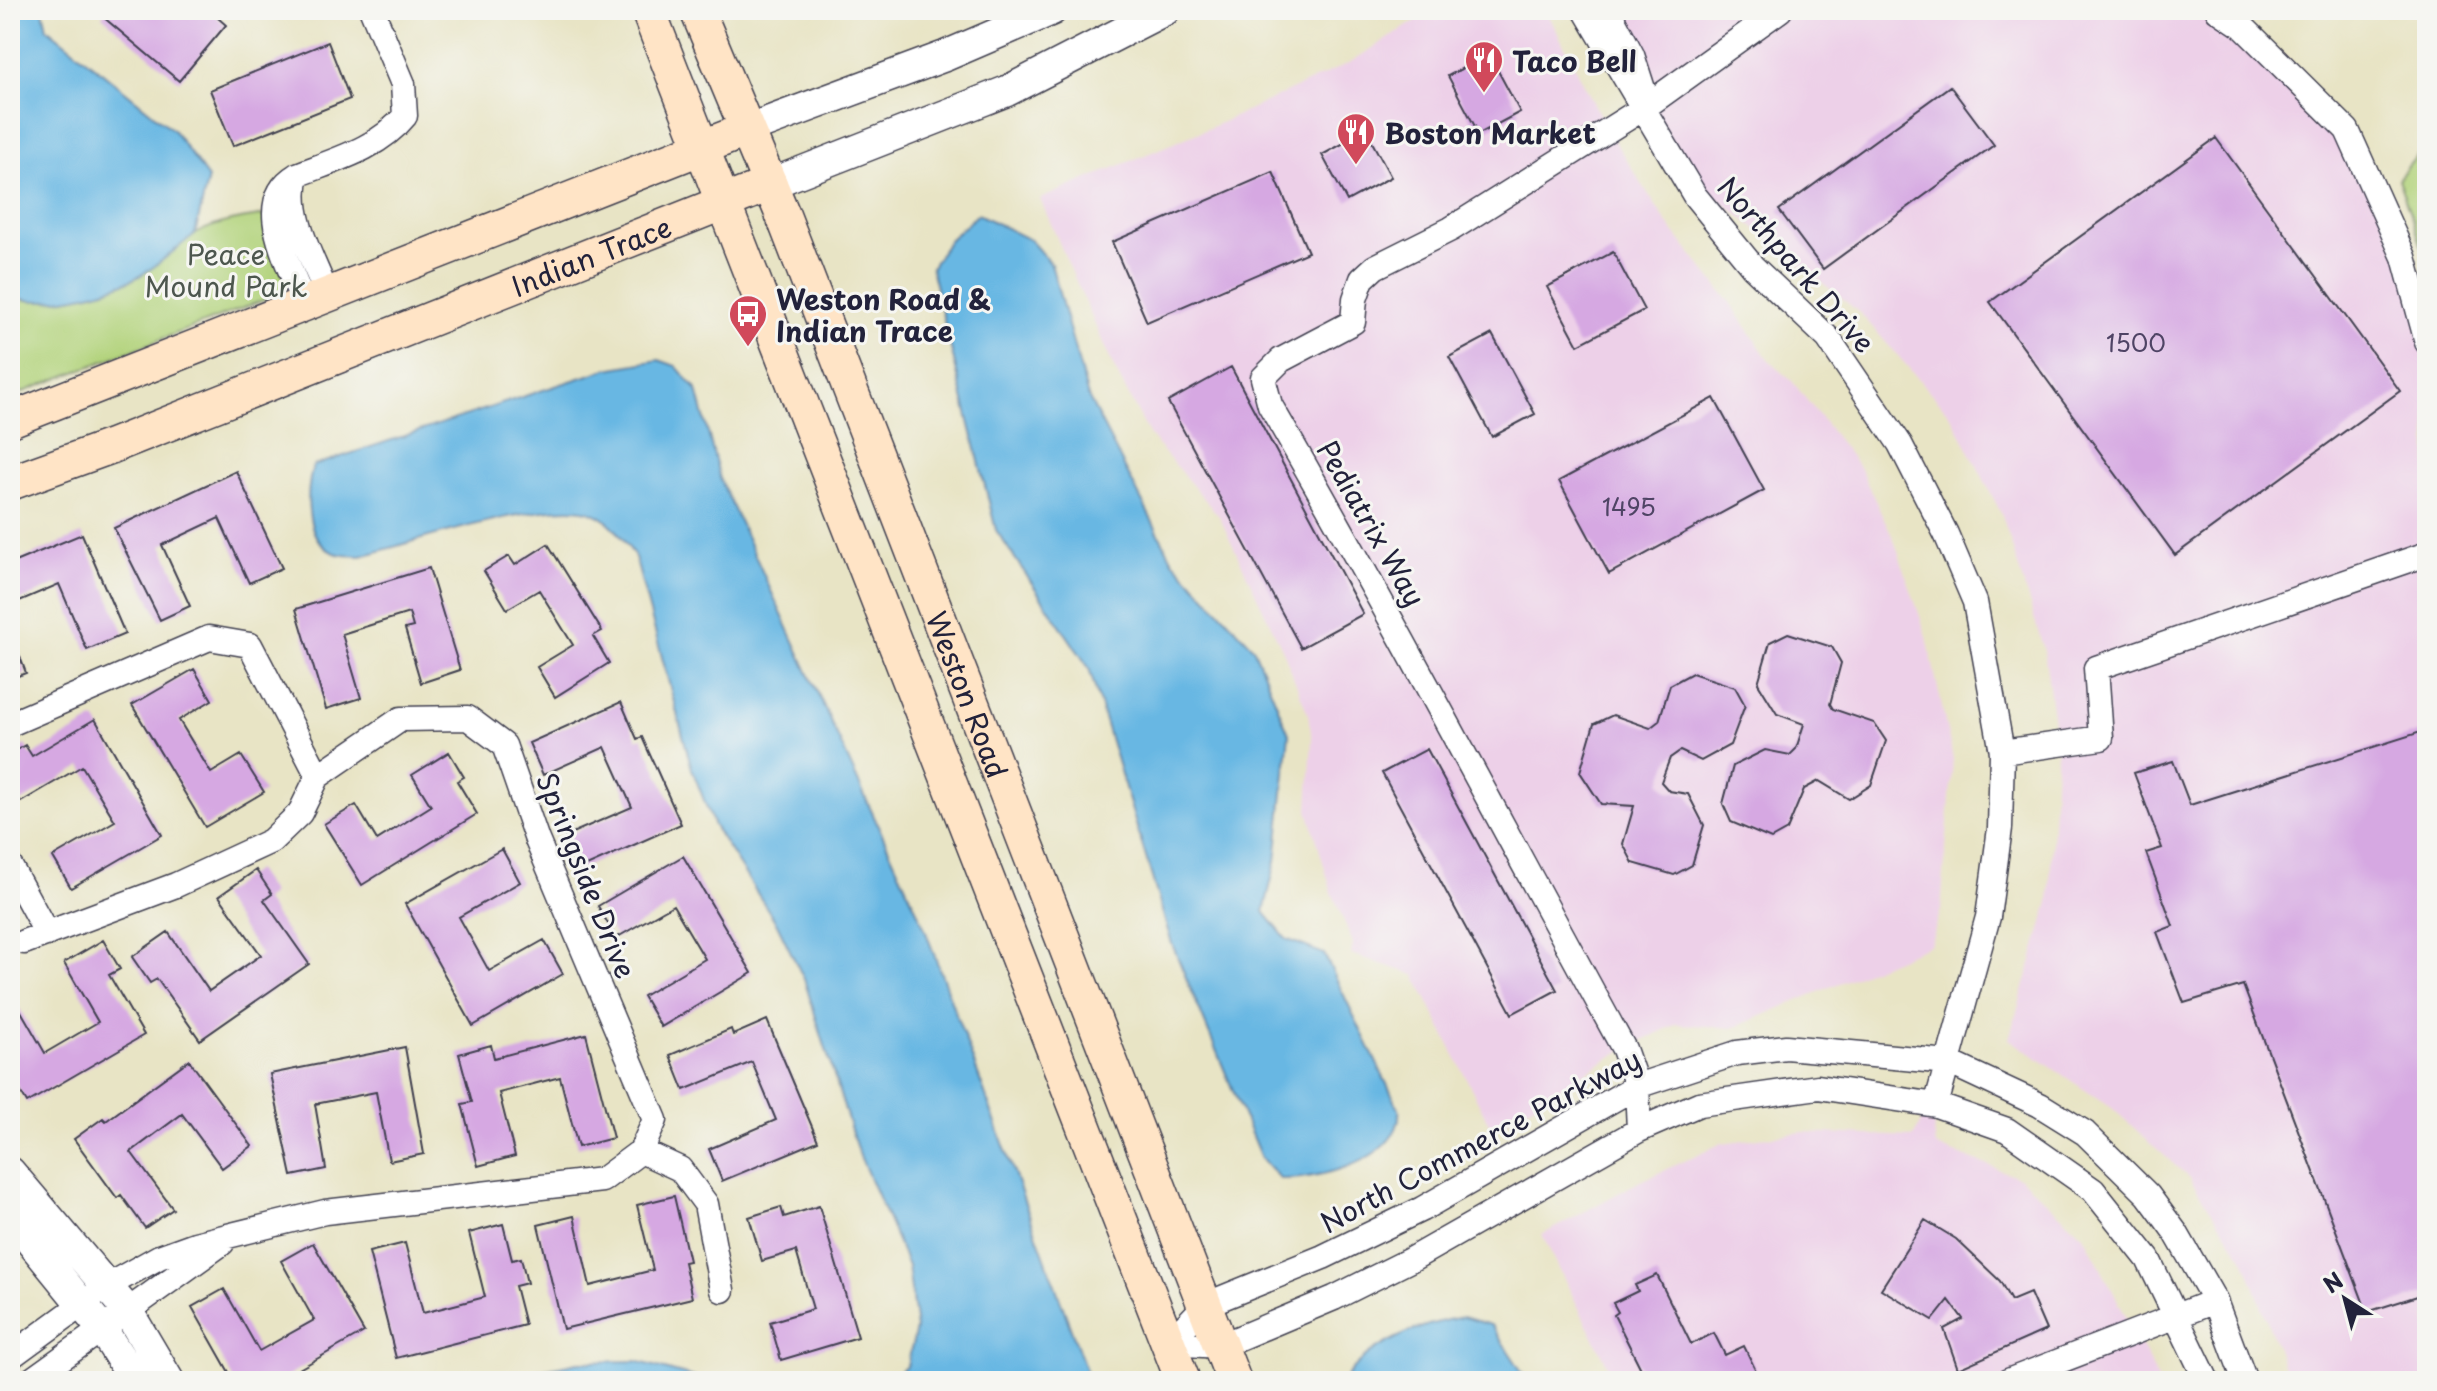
<svg xmlns="http://www.w3.org/2000/svg" width="2437" height="1391" font-family="'Playpen Sans',sans-serif">
	<rect width="100%" height="100%" fill="#f6f6f2"/>
	<filter id="ink" filterUnits="userSpaceOnUse"><feTurbulence type="fractalNoise" baseFrequency=".0125" numOctaves="2"/><feDisplacementMap in="SourceGraphic" scale="16" xChannelSelector="R" yChannelSelector="G"/><feConvolveMatrix kernelMatrix="1 2 1 2 8 2 1 2 1" color-interpolation-filters="sRGB"/></filter>
	<filter id="wash" filterUnits="userSpaceOnUse"><feTurbulence type="fractalNoise" baseFrequency=".006" numOctaves="4" result="noise"/><feDisplacementMap in="SourceGraphic" scale="32" xChannelSelector="R" yChannelSelector="G"/><feGaussianBlur stdDeviation="1.8" result="paint"/><feColorMatrix in="noise" values="0 0 0 0 0 0 0 0 0 0 0 0 0 0 0 0 0 1.4 0 .05"/><feComposite in="paint" operator="in"/></filter>
	<g filter="url(#wash)">
		<rect width="100%" height="100%" fill="#e8e4c5"/>
		<path fill="#edd0e8" d="M1433,10H1546L1608,131L1667,223L1729,301L1768,359L1792,381L1859,467L1893,537L1927,637L1953,759L1941,910L1930,945L1733,1028L1677,1024L1624,1049L1492,1130L1415,975L1351,954L1353,943L1331,890L1308,810L1312,739L1308,714L1284,653L1219,516L1150,436L1114,368L1040,199L1214,126L1349,63Z
			M1608,10H2218L2347,130L2427,322V1381H2289L2245,1261L2189,1178L2112,1108L2009,1039L2049,902L2057,745L2044,650L2002,515L1952,417L1860,313L1712,194L1669,149Z
			M1931,1104L1936,1146L2021,1178L2085,1237L2159,1381H1612V1374L1542,1235L1635,1184L1722,1143L1803,1132L1913,1137Z"/>
		<path fill="#b2d37b" stroke="#6a7a5b" stroke-width="2" d="M2427,143V261L2398,179Z
			M272,214L285,286L277,295L10,397V293C32,312 104,292 129,281C153,271 172,247 195,234C219,221 246,218 272,214Z"/>
		<path fill="#68b7e3" stroke="#456c8f" stroke-width="2" d="M10,10H43L47,28L173,130L208,178L195,234C175,249 152,272 129,281C104,292 32,312 10,293Z
			M978,214L1030,240L1051,264L1088,397L1173,561L1253,647L1289,734L1276,861L1264,912L1286,939L1324,954L1399,1109C1404,1159 1319,1180 1280,1179L1261,1158L1172,944L1089,668L996,530L931,268L949,240Z
			M659,360L676,366L697,390L720,479L923,924L1090,1381H888L907,1366L916,1329L908,1266L857,1149L804,979L777,924L714,826L692,769L635,557C623,539 611,517 588,511C544,499 412,543 361,556C354,555 342,556 335,553C304,542 305,491 313,466L607,369Z
			M1463,1317L1491,1325L1528,1381H1344C1366,1345 1423,1323 1463,1317Z
			M636,1361L707,1381H458L502,1378L578,1362Z"/>
		<g id="blocks">
			<path fill="#d6a8e2" d="M106,10H209L226,25L179,81L102,16Z
				M328,42L350,99L233,146L210,90Z
				M1489,54L1520,112L1479,134L1448,76Z
				M1950,86L1994,145L1823,269L1779,210Z
				M1366,131L1391,177L1347,201L1322,155Z
				M2216,138L2400,391L2175,555L1990,302Z
				M1273,172L1308,252L1147,322L1112,242Z
				M1613,252L1644,310L1578,345L1547,287Z
				M1492,334L1535,414L1492,437L1449,357Z
				M1231,367L1363,614L1301,648L1168,402Z
				M1714,398L1764,490L1609,574L1559,481Z
				M236,471L282,568L249,583L219,518L162,545L190,606L160,620L114,528Z
				M82,534L125,634L87,650L59,584L10,605V564Z
				M548,544L602,631L593,636L609,663L555,697L537,667L573,645L539,590L507,609L484,571L509,556L515,565Z
				M429,568L460,670L421,683L405,629L413,627L409,613L342,634L361,698L326,709L296,609Z
				M10,630L26,673L10,679Z
				M1788,633L1832,647L1841,663L1830,704L1833,709L1874,723L1886,741L1871,785L1849,799L1819,781L1804,789L1787,830L1771,839L1731,822L1723,804L1733,766L1765,750L1790,755L1796,749L1804,724L1777,714L1758,683L1770,642Z
				M194,669L212,700L179,720L211,773L241,755L264,792L205,827L132,705Z
				M1692,673L1735,687L1745,705L1730,745L1701,761L1680,751L1670,758L1661,782L1669,791L1688,794L1704,825L1692,865L1674,875L1633,863L1623,844L1634,806L1601,804L1580,772L1594,724L1613,715L1650,728L1659,721L1670,685Z
				M621,702L637,739L642,737L681,824L580,869L565,836L632,807L605,747L543,775L529,743Z
				M95,719L162,835L71,888L53,857L115,821L82,766L21,802L10,783V754L25,745L32,756Z
				M2427,730V1293L2367,1312L2243,985L2184,1003L2157,932L2173,926L2146,853L2162,848L2134,773L2173,761L2190,805Z
				M1427,749L1557,990L1512,1014L1382,773Z
				M449,752L464,777L457,781L477,814L362,885L324,824L356,805L377,840L431,806L412,775Z
				M502,849L520,882L459,917L489,971L544,940L563,974L473,1026L405,904Z
				M683,856L752,973L661,1027L643,996L705,959L673,905L616,938L598,906Z
				M256,870L272,894L264,900L309,964L200,1040L157,979L150,983L132,957L168,932L209,991L261,955L219,896Z
				M103,940L120,969L109,975L144,1035L27,1103L10,1074V992L45,1053L98,1022L64,963Z
				M767,1020L818,1141L722,1181L709,1149L776,1120L752,1062L684,1090L670,1055L731,1029L733,1035Z
				M586,1034L613,1138L578,1147L560,1077L499,1093L515,1156L478,1166L462,1104L472,1102L459,1054L491,1045L494,1058Z
				M405,1047L424,1154L389,1161L376,1092L315,1104L326,1169L292,1176L270,1074Z
				M189,1060L252,1146L222,1168L182,1114L131,1152L173,1209L145,1228L121,1195L117,1198L74,1139L103,1118L106,1121Z
				M674,1196L689,1261L684,1262L692,1298L563,1329L538,1225L574,1216L590,1286L653,1270L637,1205Z
				M819,1206L858,1337L781,1360L770,1322L813,1309L796,1251L762,1261L749,1217L781,1207L784,1217Z
				M1925,1220L1956,1239L1979,1261L2000,1281L2011,1301L2030,1293L2046,1330L1958,1369L1944,1329L1963,1319L1949,1300L1933,1320L1881,1289Z
				M503,1224L512,1260L521,1258L527,1283L515,1286L525,1325L396,1358L369,1252L405,1243L423,1313L485,1297L469,1233Z
				M313,1243L364,1332L278,1381H234L192,1307L224,1289L259,1351L314,1320L281,1261Z
				M1657,1275L1691,1344L1714,1333L1725,1355L1744,1346L1761,1381H1647L1614,1315L1618,1312L1613,1303L1638,1291L1635,1285Z"/>
		</g>
	</g>
	<g filter="url(#ink)">
		<use href="#blocks" fill-opacity="0" stroke="#403f50" stroke-width="2"/>
		<g fill="none" stroke-linecap="round" stroke-linejoin="round">
			<g stroke="#403f50" stroke-width="27">
				<path id="minor" d="M1585,10L1695,196L1753,267L1828,338L1900,444L1946,534L1975,602L2002,752L2000,828L1988,917L1936,1105
					M1608,10L1632,55L1643,89
					M2218,10L2242,26L2347,130L2404,257L2427,342
					M297,175C335,160 378,149 405,116L403,84L372,10
					M304,305C291,265 250,203 297,175C286,215 313,258 327,295
					M10,724L209,638L250,645L318,776
					M2002,752L2101,738L2096,668L2427,554
					M10,866L47,934
					M1639,1130L1637,1086L1624,1049C1506,834 1393,617 1270,405L1263,378L1281,360L1353,322L1355,299L1362,279L1375,267L1451,229L1645,107L1780,10
					M641,1151L680,1169L706,1204L722,1290
					M1169,1343L1205,1305L1323,1257L1422,1209L1637,1086L1737,1053L1786,1047L1948,1062L2040,1105L2085,1133L2148,1195L2176,1233L2215,1301L2245,1381
					M1169,1343L1220,1346L1334,1298L1410,1260L1639,1130L1699,1104L1818,1087L1936,1105L2007,1130L2093,1190L2148,1259L2207,1381
					M10,1357L107,1286L159,1257L195,1244L325,1212L602,1180L641,1151L655,1120L537,840L504,745L468,718L401,719L318,776L300,813L271,841L176,885L24,942
					M30,1381L222,1243
					M2008,1381L2215,1301"/>
			</g>
			<g stroke="#403f50" stroke-width="33">
				<path id="tertiary" d="M746,130L945,56L1052,10
					M770,184L1007,91L1165,10
					M10,1172L127,1310L169,1381
					M10,1216L102,1329L135,1381"/>
			</g>
			<g stroke="#403f50" stroke-width="37">
				<g id="secondary">
					<path d="M648,10L1183,1381"/>
					<path id="s1" d="M697,10L782,213L1234,1381"/>
					<path d="M10,420L746,130"/>
					<path id="s2" d="M10,483L112,446L770,184"/>
				</g>
			</g>
			<use href="#minor" stroke="#fff" stroke-width="24"/>
			<use href="#tertiary" stroke="#fff" stroke-width="30"/>
			<use href="#secondary" stroke="#ffe4c6" stroke-width="34"/>
		</g>
	</g>
	<defs>
		<g id="restaurant-pin" transform="scale(2)"><path d="M0 17L-7.5 6A9.5 9.5 0 1 1 7.5 6Z" fill="#d1495b" stroke="#f6f6f2"/><path d="M-5-6h1v4h1v-4h1v4h1v-4h1v5L-1.5 .5V6h-2V.5L-5-1ZM5-6V6H3V1.5H1.5Q1.5-4 5-6Z" fill="#fff"/></g>
		<g id="bus-pin" transform="scale(2)"><path d="M0 17L-7.5 6A9.5 9.5 0 1 1 7.5 6Z" fill="#d1495b" stroke="#f6f6f2"/><path d="M-5-6H5V4H4V6H2V4H-2V6H-4V4H-5ZM-3.5-4V0h7V-4ZM-3.5 1.2v1.5H-2V1.2ZM2 1.2v1.5H3.5V1.2Z" fill="#fff"/></g>
	</defs>
	<g fill-rule="evenodd">
		<use href="#restaurant-pin" x="1484" y="60"/>
		<use href="#restaurant-pin" x="1356" y="132"/>
		<use href="#bus-pin" x="748" y="314"/>
	</g>
	<g text-anchor="middle" dominant-baseline="central" stroke-width="6" stroke-linejoin="round" paint-order="stroke">
		<g font-size="24" fill="#4f4465">
			<text x="2136" y="342">1500</text>
			<text x="1629" y="506">1495</text>
		</g>
		<g font-size="28" font-weight="bold" fill="#22223b" stroke="#f6f6f2" text-anchor="start">
			<text x="1512" y="60">Taco Bell</text>
			<text x="1384" y="132">Boston Market</text>
			<text x="776" y="298">Weston Road &amp;<tspan x="776" dy="32">Indian Trace</tspan></text>
		</g>
		<g font-size="28" fill="#4d574e" stroke="#f6f6f2">
			<text x="226" y="253">Peace<tspan x="226" dy="32">Mound Park</tspan></text>
		</g>
		<g font-size="28" fill="#22223b" stroke="#f6f6f2">
			<text stroke="none"><textPath href="#s2" startOffset="624">Indian Trace</textPath></text>
			<text transform="translate(1797 264) rotate(49)">Northpark Drive</text>
			<text transform="translate(1372 523) rotate(60)">Pediatrix Way</text>
			<text stroke="none"><textPath href="#s1" startOffset="736">Weston Road</textPath></text>
			<text transform="translate(587 875) rotate(68)">Springside Drive</text>
			<text transform="translate(1480 1140) rotate(-28)">North Commerce Parkway</text>
		</g>
	</g>
	<rect width="2437" height="1391" fill="none" stroke="#f6f6f2" stroke-width="40"/>
	<g transform="translate(2345 1299) rotate(324)" stroke="#f6f6f2" stroke-width="6" paint-order="stroke">
	<path d="M0-6L14 30L0 20L-14 30Z" fill="#22223b"/>
	<text y="-12" font-size="22" font-weight="bold" text-anchor="middle" fill="#22223b">N</text>
	</g>
</svg>
